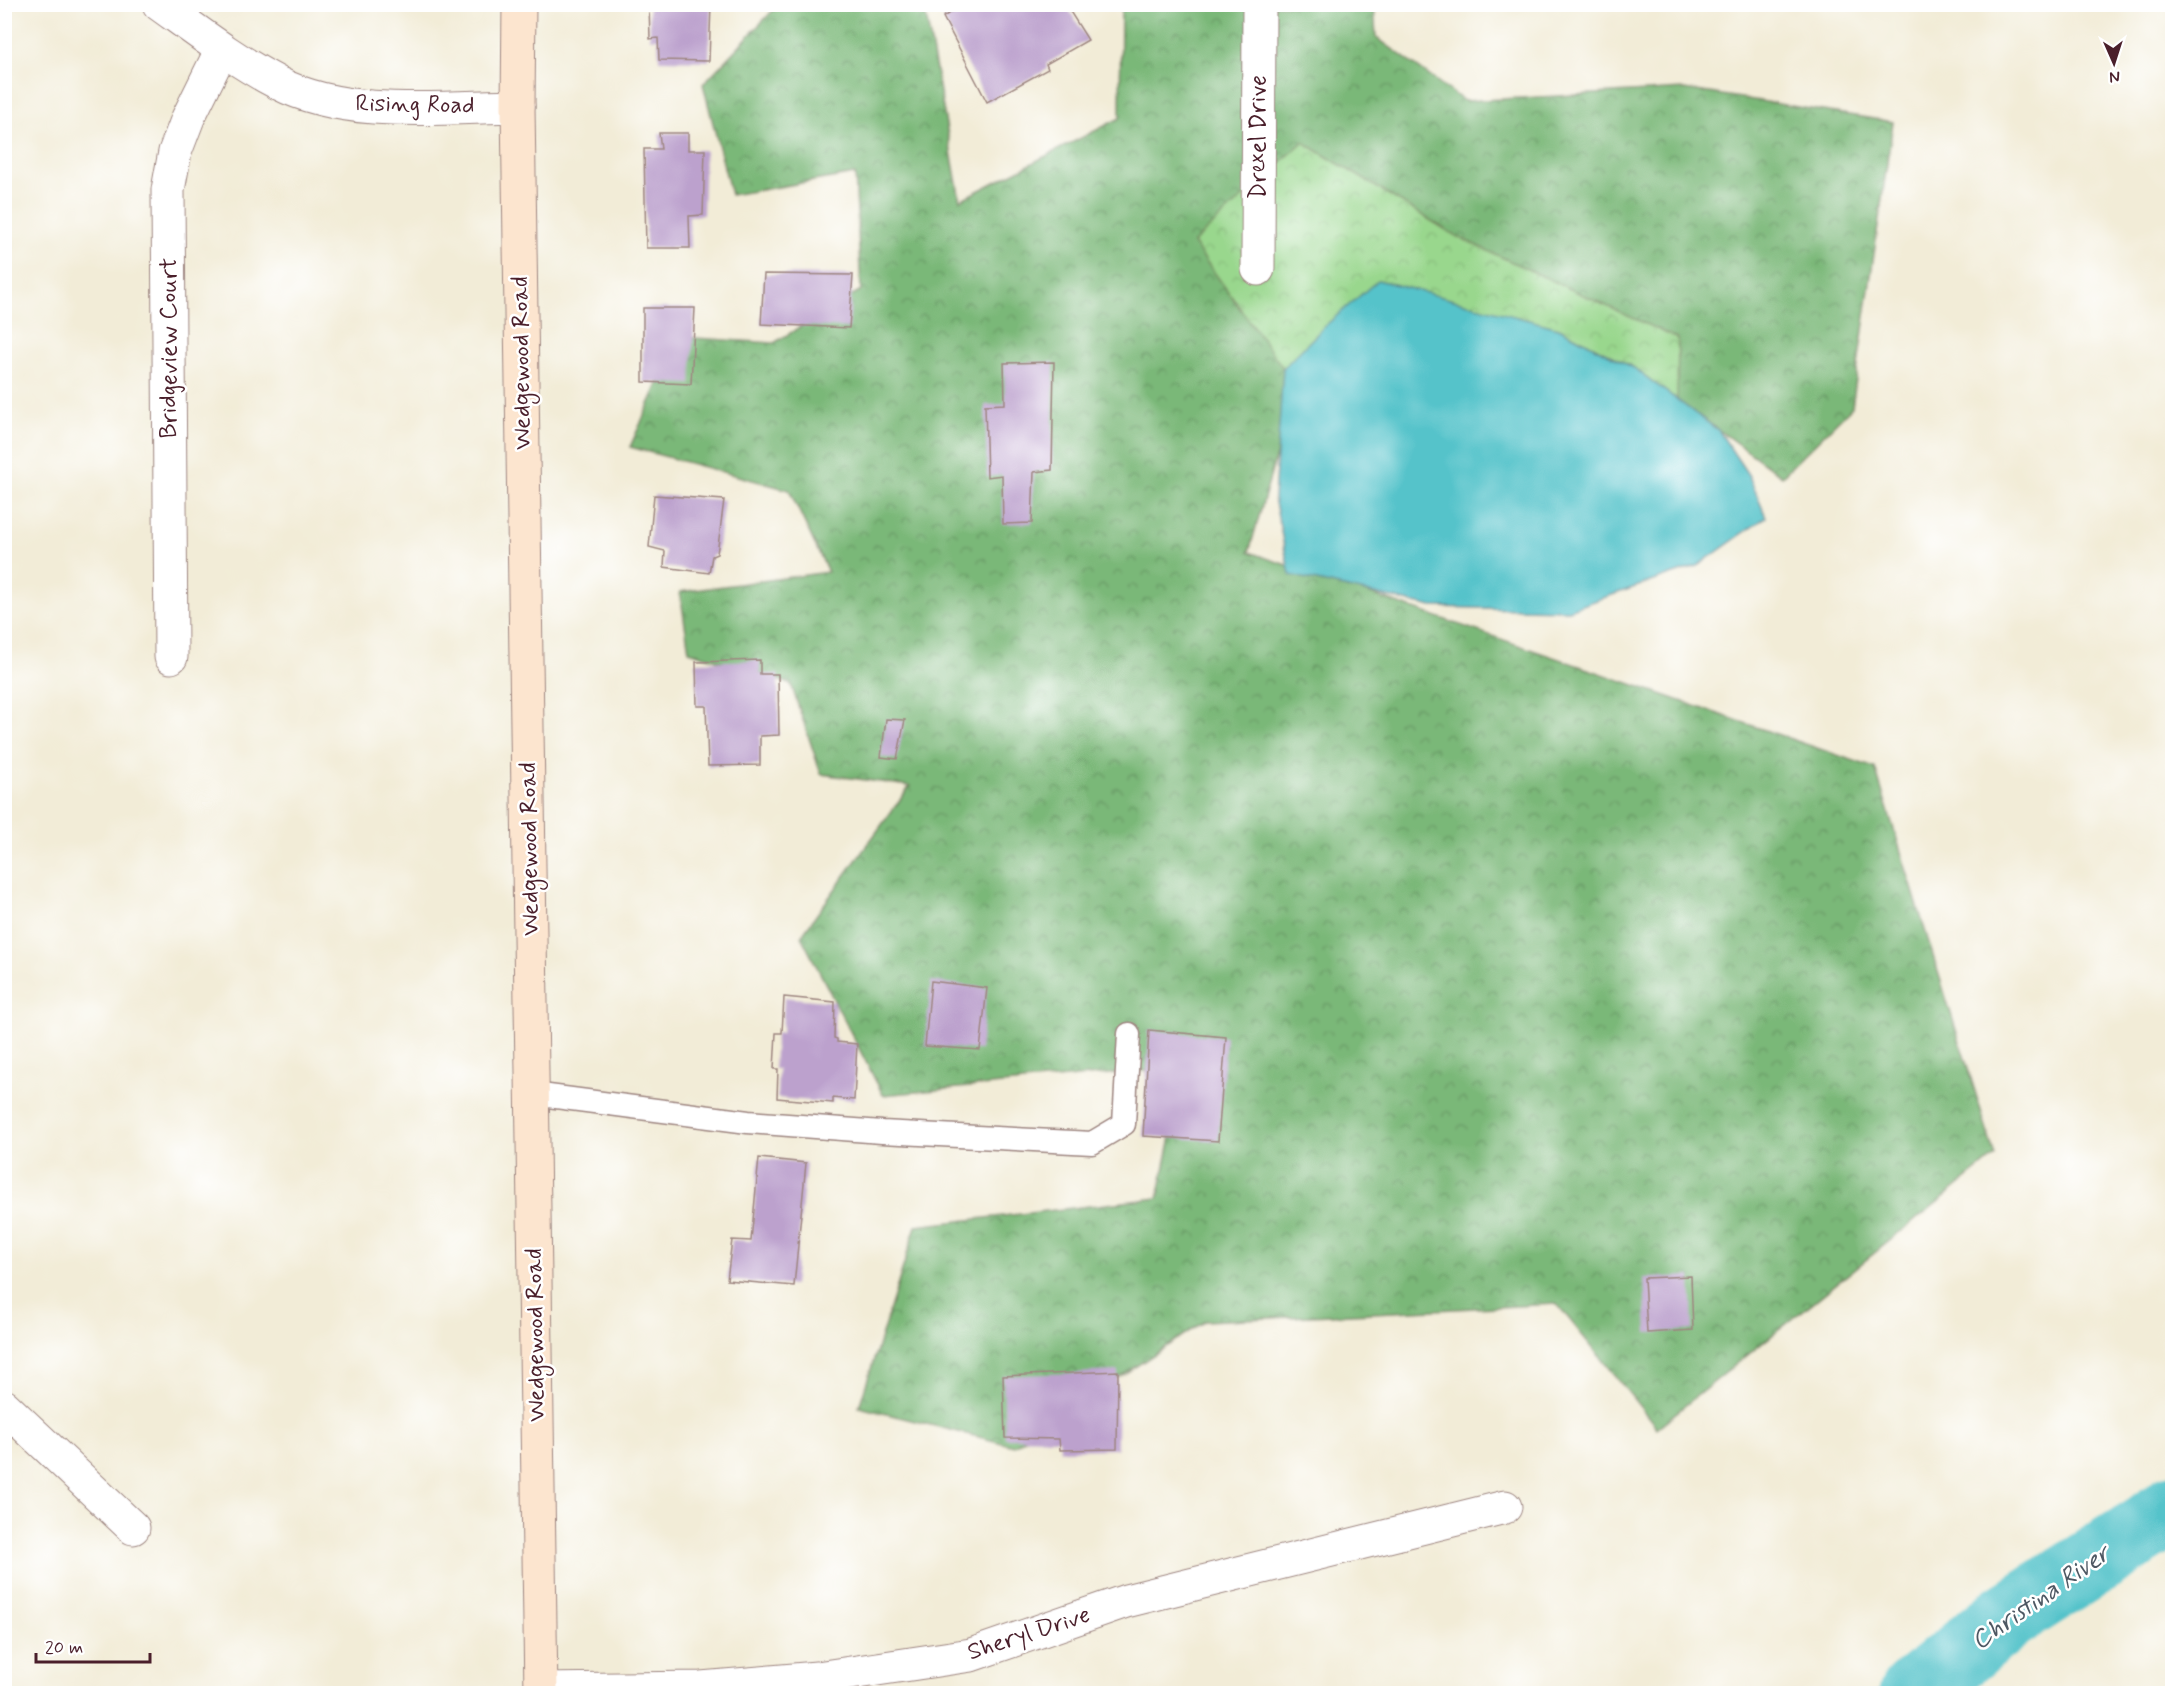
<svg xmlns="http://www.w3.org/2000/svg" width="2177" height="1698" font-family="Mynerve,sans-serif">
	<defs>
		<pattern id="forest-crowns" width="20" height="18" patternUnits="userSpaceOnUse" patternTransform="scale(1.5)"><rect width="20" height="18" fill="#7ab878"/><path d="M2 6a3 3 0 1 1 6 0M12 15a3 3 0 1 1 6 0" fill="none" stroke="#669563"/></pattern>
		<pattern id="park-crowns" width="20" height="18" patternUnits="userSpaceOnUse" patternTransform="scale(1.5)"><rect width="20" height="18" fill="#99d78d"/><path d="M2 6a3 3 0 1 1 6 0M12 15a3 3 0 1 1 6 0" fill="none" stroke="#85b87a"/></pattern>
	</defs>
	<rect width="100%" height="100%" fill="#fff"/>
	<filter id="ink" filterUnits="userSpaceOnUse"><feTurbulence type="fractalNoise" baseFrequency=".0167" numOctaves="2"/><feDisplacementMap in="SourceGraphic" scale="12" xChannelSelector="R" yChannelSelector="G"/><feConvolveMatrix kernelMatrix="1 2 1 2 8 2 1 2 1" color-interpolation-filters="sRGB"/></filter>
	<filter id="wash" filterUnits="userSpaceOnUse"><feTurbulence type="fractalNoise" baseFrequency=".008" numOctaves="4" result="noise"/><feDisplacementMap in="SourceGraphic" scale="24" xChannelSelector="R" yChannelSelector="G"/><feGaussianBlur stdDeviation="1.35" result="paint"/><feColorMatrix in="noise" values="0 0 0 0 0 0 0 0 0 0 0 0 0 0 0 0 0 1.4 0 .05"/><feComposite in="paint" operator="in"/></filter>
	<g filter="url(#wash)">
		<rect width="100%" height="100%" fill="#f2ecd7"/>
		<path fill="url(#forest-crowns)" stroke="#626c52" stroke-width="1.5" d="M778,5H924L960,200L1120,118L1121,5H1374L1376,37L1464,101L1684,89L1893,122L1852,407L1782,476L1590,337L1329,267L1249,552L1875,768L1995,1156L1657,1428L1557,1304L1205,1321L1014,1446L859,1407L916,1226L1158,1198L1186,1067L883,1095L801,936L910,786L821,774L791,684L689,651L680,592L828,572L789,490L630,447L679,337L774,343L861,290L855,174L731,195L703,84Z"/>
		<path fill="url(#park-crowns)" stroke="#727b5c" stroke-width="1.5" d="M1303,142L1456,236L1678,339L1677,400L1634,368L1559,328L1351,311L1283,368L1193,243Z"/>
		<path fill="#55c3ca" stroke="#50717a" stroke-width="1.5" d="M1378,280L1559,328L1634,368L1719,431L1749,476L1766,517L1697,566L1568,610L1432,607L1290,575L1274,498L1283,368L1326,325Z"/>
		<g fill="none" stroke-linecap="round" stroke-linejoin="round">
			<path stroke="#55c3ca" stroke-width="69" d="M1913,1694L2008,1616L2148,1527L2172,1509"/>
		</g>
		<g id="blocks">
			<path fill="#bca1cd" d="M649,4H711L709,61L659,60L658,38L650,39Z
				M957,4H1077L1069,10L1088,40L1046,64L1048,69L987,102L943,17L958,8Z
				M659,133H688V150H705L703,215L689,216L690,248H646L644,149H661Z
				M764,274L853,275L849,328L761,324Z
				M643,308H695L691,384L643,382Z
				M1054,362L1052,470L1034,472L1032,523L1003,524L1002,475L987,477L985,405L1005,404L1004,363Z
				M654,495L724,500L717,554L712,556L709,573L664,567L665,551L649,547Z
				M760,660V674H778L779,735L760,736V765L708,766L706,706H697L696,662Z
				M886,719L905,720L897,759L881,757Z
				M931,981L987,988L980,1050L925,1046Z
				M784,997L835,1002L834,1038L837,1039V1042L857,1044L854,1100L833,1098V1103L777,1098L778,1069H774L776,1033H782Z
				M1149,1030L1226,1037L1218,1141L1143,1136Z
				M759,1158L806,1163L794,1286L727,1280L732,1240L751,1241Z
				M1691,1276L1693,1330L1647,1333L1644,1278Z
				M1118,1371L1117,1449L1060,1450L1059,1439L1005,1438L1003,1376Z"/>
		</g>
	</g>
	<g filter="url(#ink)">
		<use href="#blocks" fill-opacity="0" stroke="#9e8681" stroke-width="1.5"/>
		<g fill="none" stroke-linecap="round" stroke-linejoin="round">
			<g stroke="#9e8681" stroke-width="25">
				<path id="lane" d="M533,1094L748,1122L882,1132L1092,1143L1124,1124L1129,1034"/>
			</g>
			<g stroke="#9e8681" stroke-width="35">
				<path id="street" d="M159,4C198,32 236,61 278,83C347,119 443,107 518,106
					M1258,269L1259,4
					M171,657L168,190L175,152L188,118L222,49
					M4,1406L133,1528
					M541,1690L701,1688L817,1678L971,1655L1126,1601L1505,1507"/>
			</g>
			<g stroke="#9e8681" stroke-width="35">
				<path id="secondary" d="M519,4L518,106L541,1694"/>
			</g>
			<use href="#lane" stroke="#fff" stroke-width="22"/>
			<use href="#street" stroke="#fff" stroke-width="33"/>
			<use href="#secondary" stroke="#fce5cf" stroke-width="33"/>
		</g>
	</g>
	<g text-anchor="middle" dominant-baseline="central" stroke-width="5" stroke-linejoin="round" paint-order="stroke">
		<g font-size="24" fill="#4a1f2b" stroke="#fff">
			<text transform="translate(415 105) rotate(1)">Rising Road</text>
			<text transform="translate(1258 137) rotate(-90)">Drexel Drive</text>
			<text transform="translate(169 348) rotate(-90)">Bridgeview Court</text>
			<text transform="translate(522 363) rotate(-91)">Wedgewood Road</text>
			<text transform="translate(530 849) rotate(-91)">Wedgewood Road</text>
			<text transform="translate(536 1335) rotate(-91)">Wedgewood Road</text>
			<text transform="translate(1029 1634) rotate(-18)">Sheryl Drive</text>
		</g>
		<g font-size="26" font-style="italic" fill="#4e5863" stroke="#fff">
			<text transform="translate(2041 1598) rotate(-35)">Christina River</text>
		</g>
	</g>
	<rect width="2177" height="1698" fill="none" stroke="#fff" stroke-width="24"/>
	<g transform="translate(2114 63) rotate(177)" stroke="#ffffff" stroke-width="4.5" paint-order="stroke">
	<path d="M0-4.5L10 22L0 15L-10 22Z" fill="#4a1f2b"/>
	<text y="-9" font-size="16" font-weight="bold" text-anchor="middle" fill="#4a1f2b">N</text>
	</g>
	<path d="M36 1653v9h114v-9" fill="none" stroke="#4a1f2b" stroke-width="3"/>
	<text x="45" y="1653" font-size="18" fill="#4a1f2b" stroke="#ffffff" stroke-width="4.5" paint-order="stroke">20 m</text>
</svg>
